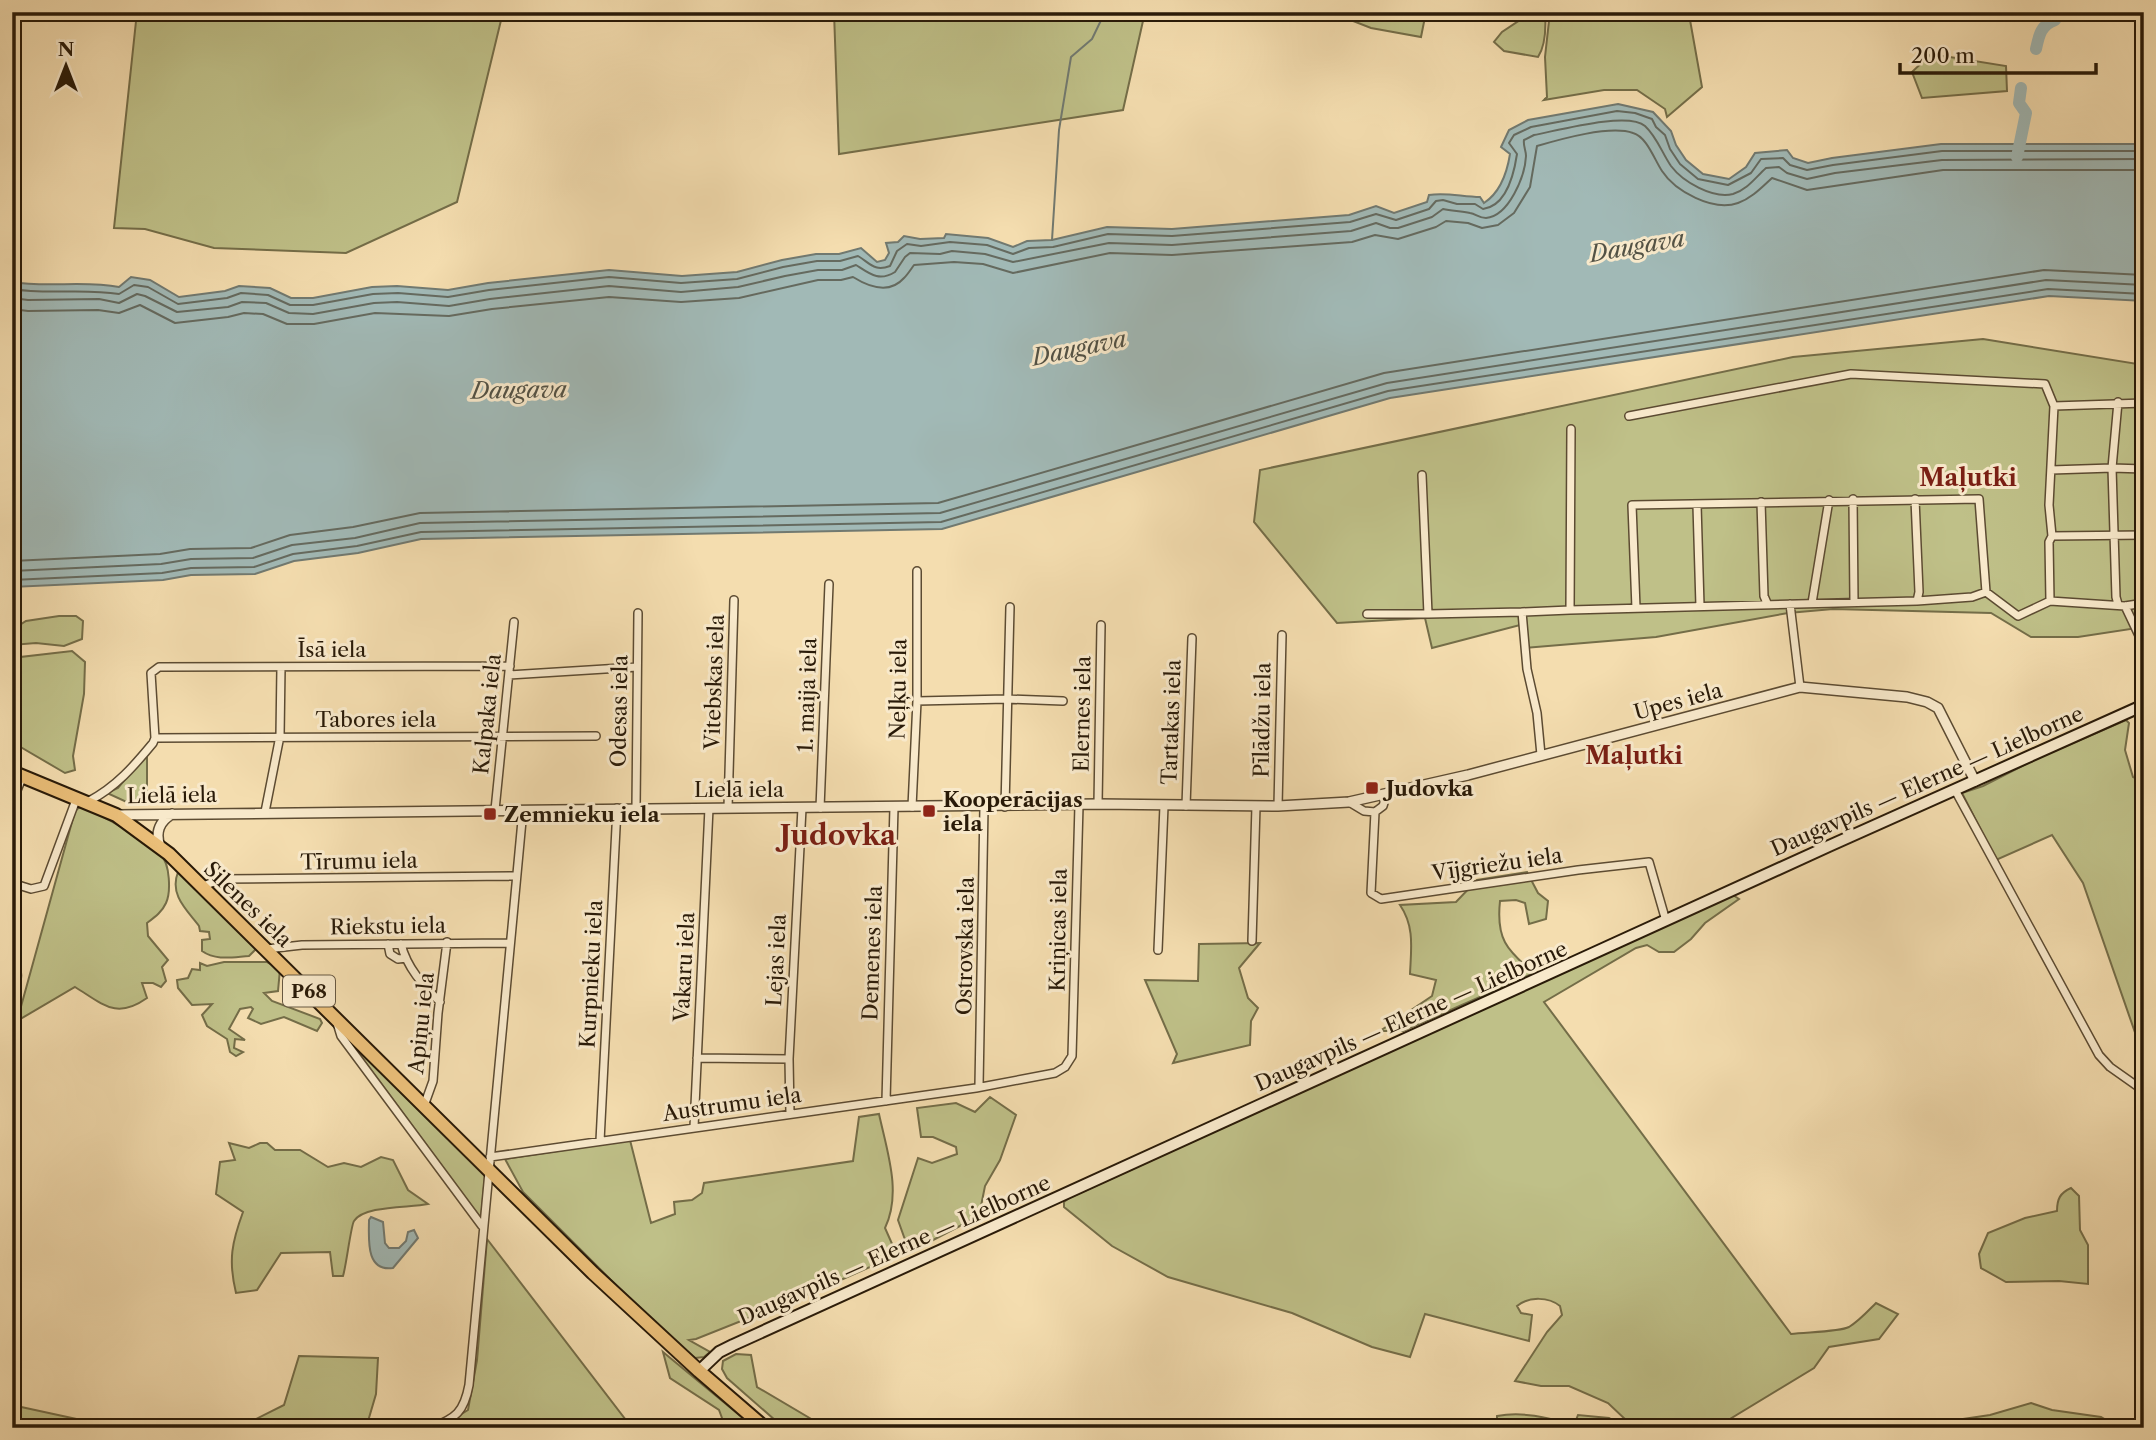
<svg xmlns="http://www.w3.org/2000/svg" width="2156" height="1440" font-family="'Libre Caslon Text',serif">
	<rect width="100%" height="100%" fill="#f4ddaf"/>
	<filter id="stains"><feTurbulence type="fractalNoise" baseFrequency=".00286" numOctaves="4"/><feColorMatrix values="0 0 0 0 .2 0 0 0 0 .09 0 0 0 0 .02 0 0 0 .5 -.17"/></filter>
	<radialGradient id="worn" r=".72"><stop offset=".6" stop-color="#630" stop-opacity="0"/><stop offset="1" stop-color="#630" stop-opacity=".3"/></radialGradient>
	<path fill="#bfc088" stroke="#746d48" stroke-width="2" d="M137,12H503L457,202L346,253L214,248L145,229L114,228Z
		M834,12H1145L1123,110L839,154Z
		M1316,12H1426L1421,37L1371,28L1343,17L1315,16Z
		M1532,12H1545C1546,27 1546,45 1538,57L1504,51L1494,42L1502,32Z
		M1550,12H1684L1690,20L1702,87L1667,117L1665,109L1637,90H1604L1544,100L1547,97L1545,57Z
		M1931,54L2006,66L2007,91L1922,98L1912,72Z
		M1983,339L2144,365V627L2078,637H2031L1991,613L1833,609L1788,613L1656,637L1524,648L1520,625L1432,648L1425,618L1337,623L1254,522L1260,470L1793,357Z
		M59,616H76L83,621L82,639L64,646L36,643L12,645V630L26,621Z
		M72,651L85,662L84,694L73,756L75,770L65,773L12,742V658Z
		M2126,720L2129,723L2125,750L2133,777L2144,782V1048L2139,1044L2083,883L2052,835L1996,860L1962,793L1983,786L2036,759Z
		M147,753V804H131L107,793L118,788Z
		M81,806C106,817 141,837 161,855C170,864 171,892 166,903C162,912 155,917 147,923L148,936L168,960L162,967L166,981L161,987L153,983H142L147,998C116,1020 103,1004 75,987L17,1021L75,811Z
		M178,872L182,873L255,945L256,949L249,956C233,957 216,961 202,951V940L210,939L209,932L200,931L199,926C187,910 169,895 178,872Z
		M1527,872L1538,893L1548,901L1546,919L1529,924L1525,903L1516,900L1500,901C1496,938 1506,950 1534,973L1403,1031H1380L1432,996L1436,980L1410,974C1411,949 1415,927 1400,905L1456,902L1477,880Z
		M1733,895L1739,899L1705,923L1691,939L1674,952H1659L1647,945L1636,948L1544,1002L1791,1334C1806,1332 1839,1332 1849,1327C1859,1321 1868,1311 1876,1303L1898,1314L1879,1339L1829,1347L1814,1368L1715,1428H1525L1497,1421V1416C1524,1411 1548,1418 1574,1425L1578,1415L1609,1418L1621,1425L1626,1420L1608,1403L1569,1386H1541L1515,1381L1547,1332L1562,1315L1560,1306C1549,1297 1529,1296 1517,1306L1521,1313L1532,1315L1529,1341L1425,1314L1410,1357L1372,1347L1292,1313L1168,1277L1112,1246L1064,1207V1202L1069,1198Z
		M1260,943L1239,968L1248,998L1258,1008L1251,1021L1250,1045L1173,1063L1177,1054L1145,980L1198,981L1199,944Z
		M224,962H267L280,969L278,991L264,993L272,1001L320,1019L322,1023L317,1031L284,1017L261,1024L248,1018L253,1009L251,1007L240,1009L229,1029L245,1040L235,1039L234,1048L243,1052L236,1056L230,1052L227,1039L207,1026L202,1015L212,1004L192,1005L178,988L177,980L188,978L192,969L200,970V963L207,966Z
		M346,1036L483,1172L485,1175L481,1219Z
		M990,1097L1016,1115L1000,1160L985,1186L979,1216L918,1248H908L898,1220L918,1158L932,1163L957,1154L956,1147L933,1137H921L917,1108L956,1103L975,1112Z
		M879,1114C887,1151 902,1193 885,1228L897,1255L816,1291L696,1339L689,1340L710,1352L704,1357L695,1358L673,1342L523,1192L505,1159L630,1140L651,1223L675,1214L674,1202L692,1200L702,1193L704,1183L853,1161L859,1117Z
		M229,1143L249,1148L260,1143H267L275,1150H300L328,1167L344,1163L361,1167L381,1157L393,1160L408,1190L428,1204C410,1208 364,1205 354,1221C351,1225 346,1267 343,1276H333L330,1252L281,1253L257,1290L236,1293C228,1260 232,1242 243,1212L216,1194L220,1162L235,1160Z
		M2071,1188L2079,1196L2080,1230L2088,1245V1284L2059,1281L2006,1282L1981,1268L1979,1254L1988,1233L2025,1218L2057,1211C2057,1199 2060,1193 2071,1188Z
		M487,1239L632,1428H439L468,1410L477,1360Z
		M663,1352L755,1428H720L722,1418L719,1410L670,1378Z
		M736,1354L751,1355L757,1387L818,1423L823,1428H784L727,1378L722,1369L723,1361Z
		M299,1356L378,1358L376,1394L366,1428H238L284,1405Z
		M2031,1403L2052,1410L2101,1417L2119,1428H1902L1990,1415Z
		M12,1405L118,1428H12Z"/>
	<path fill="#a1b9b6" stroke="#717970" stroke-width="2" d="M1618,104L1653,112L1671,131L1676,145L1686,160L1703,174L1729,179L1746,167L1755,153L1787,150L1793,158L1808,163L1832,158L1941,144H2144V301L2049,296L1390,398L942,529L421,539L358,553L294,561L255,574L191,575L163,580L12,587V282C48,288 84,280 119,287L131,277L150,280L179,297L225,291L239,286L270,288L291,298H313L372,287L397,286L448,290L488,283L609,270L682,276L737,272L782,260L816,254H839L861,248L877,262L885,260L889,253L886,243L898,242L904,236L920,239L944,238L946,234L988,238L1013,247L1027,241L1052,240L1107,227L1172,229L1349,215L1376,206L1394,213L1427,202L1429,195C1446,192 1463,197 1480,197L1484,203C1501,192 1507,173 1510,154L1501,147L1509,130L1528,120Z
		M371,1217L383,1222L385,1243L389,1248H399L406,1241L408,1232L414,1230L418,1238L393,1268C365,1272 369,1238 369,1220Z"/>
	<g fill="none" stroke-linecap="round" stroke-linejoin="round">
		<path stroke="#656a5f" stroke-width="2" d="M12,289C48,295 83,288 119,294L134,285L148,287L178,304L227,298L241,293L268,295L290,305H313L373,294L398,293L448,297L489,290L609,277L681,283L737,279L783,267L817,261H840L858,256C870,263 874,272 890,266L897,251L907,244L921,246L950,242L987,245L1013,254L1029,248L1053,247L1108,234L1172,236L1350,222L1376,214L1396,220L1429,209L1436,201L1443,200L1457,204H1475L1483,209C1506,206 1514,174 1517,154L1509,143L1514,135L1531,127L1617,111L1635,113L1652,119L1656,127L1665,135L1670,149L1680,164L1698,179L1728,185L1751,173L1761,159L1783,158L1790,165L1807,170L1833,165L1942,151H2144
			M12,298L28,300L99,299L119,303L137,294L145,296L177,312L228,307L242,302L266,303L289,313L313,314L374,303L397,302L449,306L490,299L609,286L681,292L738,287L785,276L818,270H842L856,265C870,274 879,282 895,272L905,257L910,253L940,254L952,251L985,254L1013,262L1109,243L1172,245L1351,231L1376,223L1390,228H1398L1432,217L1443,209C1452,211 1461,211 1470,213C1476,214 1479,218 1486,218C1509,216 1525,176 1526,156C1526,150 1523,146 1524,140L1534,135C1556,131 1628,111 1645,126C1657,137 1662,153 1671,166C1683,182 1713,199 1733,194C1747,190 1756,177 1766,168L1779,167L1787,173L1807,179L1835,173L1942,160L2144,159
			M12,309L28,311L98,310L119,313L140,305L175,323L228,317L244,313L263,314L287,324H314L375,313L449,316L492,309L609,297L681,302L739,298L818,280H841L853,277C869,287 889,295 904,278C908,274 911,269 914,265L954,262L983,264L1013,273L1110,253L1172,255L1352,242L1375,235L1398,239L1436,227L1446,221L1468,223L1482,228L1498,225L1514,213L1530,187L1537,146C1561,139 1610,125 1633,133C1647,137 1654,159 1662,171C1675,191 1713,212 1738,203C1752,198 1762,187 1772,178L1807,190L1943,170H2144
			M12,561L160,554L190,549L251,548L290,535L353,527L420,513L938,503L1384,373L2044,270L2144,275
			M12,571L161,564L191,559L253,558L292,545L355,538L420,523L940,513L1387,383L2046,280L2144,285
			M12,580L162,573L191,568L254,567L293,554L357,546L421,532L941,522L1388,391L2048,289L2144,294"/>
		<path stroke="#717970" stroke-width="2" d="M1052,240L1059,130L1071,57L1092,39L1105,12"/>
		<path stroke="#a1b9b6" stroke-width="12" d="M2036,49C2039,35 2041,25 2055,20L2059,12
			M2017,157L2026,113L2019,103L2021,88"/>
		<g stroke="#5c4b32" stroke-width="10">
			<path id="minor" d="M1629,416L1851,374L2045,384L2054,406L2144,403
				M2051,470L2112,468L2144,469
				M1422,475L1428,614L1522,612L1527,669L1537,713L1541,755
				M1853,499L1854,602
				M1915,499L1919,592L1917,601
				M1761,502L1764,596L1767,603
				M1697,505L1700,606
				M2052,536L2144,535
				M2050,601L2049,542L2052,536L2049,505L2054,406
				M1812,603L1829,500
				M1790,604L1800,687
				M2118,604L2116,597L2112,468L2118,402
				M2125,606L2144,646
				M1636,608L1632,505L1979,499L1986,592
				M1570,610L1917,601L1972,597L1986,592L2018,616L2050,601L2125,606L2144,603
				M1522,612L1570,610L1571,429
				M1367,614H1428
				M509,675L637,667
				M917,701L1007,699L1063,701
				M155,738L596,736
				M1955,790L2099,1055L2110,1067L2144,1091
				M89,801C116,787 134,766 153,743L155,738L151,673L159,667L510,666
				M12,802L23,776
				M1349,802L1364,811L1375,812L1383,806L1387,793
				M1098,804L1101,625
				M1186,806L1192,638
				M1278,806L1282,635
				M912,807L917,701V571
				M1005,807L1010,607
				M636,808L638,613
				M728,808L734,600
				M820,808L829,584
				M495,810L514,622
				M265,812L280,736L281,667
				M1375,812L1371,893L1381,899L1578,870L1649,862L1666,921
				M12,883L31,889L44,886L77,797
				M203,886L222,879L515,876
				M1252,941L1256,806
				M388,944L390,954L398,959L406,958
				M401,944C407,968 423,985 440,1002
				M267,949L302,945L509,943
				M1158,950L1164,806
				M12,960C19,970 19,981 12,991
				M337,1023L341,1036L482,1226
				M697,1058L789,1059
				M979,1086L984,807
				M886,1101L894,807
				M424,1106L433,1081L438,1013L447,942
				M790,1113L789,1059L802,808
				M694,1127L709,808
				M600,1141L617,808
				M490,1157L976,1088L1055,1073L1065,1067L1072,1056L1079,805
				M431,1428C456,1418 464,1412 469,1385L523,810"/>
		</g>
		<g stroke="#5c4b32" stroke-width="12">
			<path id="tertiary" d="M116,815L1098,804L1278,806L1349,802L1468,775L1800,687L1907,697L1927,702L1938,708L1975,781
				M160,847C155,832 159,822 172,814"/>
		</g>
		<g stroke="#291a08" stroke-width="14">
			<path id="secondary" d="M699,1371L719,1352L733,1345L1829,846L2144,705"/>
		</g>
		<g stroke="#291a08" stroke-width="16">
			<path id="primary" d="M12,772L116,815L169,854L593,1273L699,1371L765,1428"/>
		</g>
		<use href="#minor" stroke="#f8e9cb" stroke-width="7"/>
		<use href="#tertiary" stroke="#f8e9cb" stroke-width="9"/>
		<use href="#secondary" stroke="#f8e9cb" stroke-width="10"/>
		<use href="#primary" stroke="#eabe78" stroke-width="12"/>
	</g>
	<g fill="#8f2418" stroke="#f8e9cb" stroke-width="2.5">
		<rect x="1365" y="781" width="14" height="14" rx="3.5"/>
		<rect x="922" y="804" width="14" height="14" rx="3.5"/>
		<rect x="483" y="807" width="14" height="14" rx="3.5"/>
	</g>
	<g text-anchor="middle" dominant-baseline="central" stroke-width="6" stroke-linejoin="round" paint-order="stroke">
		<rect fill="#f8e9cb" stroke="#675842" stroke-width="2" x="283" y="975.5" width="52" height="31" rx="5"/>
		<g font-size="19" font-weight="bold" fill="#291a08">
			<text x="309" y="991">P68</text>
		</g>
		<g font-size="21" fill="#291a08" stroke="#f8e9cb">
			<text x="332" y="649">Īsā iela</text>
			<text transform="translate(714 682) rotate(-88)">Vitebskas iela</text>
			<text transform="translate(898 689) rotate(-89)">Neļķu iela</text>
			<text transform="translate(807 695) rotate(-88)">1. maija iela</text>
			<text transform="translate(1678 701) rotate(-15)">Upes iela</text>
			<text transform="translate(619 711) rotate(-89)">Odesas iela</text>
			<text transform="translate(487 714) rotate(-84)">Kalpaka iela</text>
			<text transform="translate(1082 714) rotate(-89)">Elernes iela</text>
			<text x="376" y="719">Tabores iela</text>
			<text transform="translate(1262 720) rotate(-89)">Pīlādžu iela</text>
			<text transform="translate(1171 722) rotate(-88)">Tartakas iela</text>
			<text transform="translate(1927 781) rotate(-24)">Daugavpils — Elerne — Lielborne</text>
			<text x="739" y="789">Lielā iela</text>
			<text transform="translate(172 795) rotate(-1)">Lielā iela</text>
			<text transform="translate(359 861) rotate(-1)">Tīrumu iela</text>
			<text transform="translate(1497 864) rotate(-8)">Vījgriežu iela</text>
			<text transform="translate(248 904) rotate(44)">Silenes iela</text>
			<text transform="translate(388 926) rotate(-1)">Riekstu iela</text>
			<text transform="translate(1058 930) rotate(-89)">Kriņicas iela</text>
			<text transform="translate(965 946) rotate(-89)">Ostrovska iela</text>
			<text transform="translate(872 953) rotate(-88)">Demenes iela</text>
			<text transform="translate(776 960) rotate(-87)">Lejas iela</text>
			<text transform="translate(684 967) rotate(-87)">Vakaru iela</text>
			<text transform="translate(591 974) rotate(-87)">Kurpnieku iela</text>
			<text transform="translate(1411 1016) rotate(-24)">Daugavpils — Elerne — Lielborne</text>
			<text transform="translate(421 1023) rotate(-84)">Apiņu iela</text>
			<text transform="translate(732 1104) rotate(-8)">Austrumu iela</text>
			<text transform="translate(894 1250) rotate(-24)">Daugavpils — Elerne — Lielborne</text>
		</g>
		<g font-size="21" font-weight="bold" fill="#291a08" stroke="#f8e9cb" text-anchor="start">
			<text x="1386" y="788">Judovka</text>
			<text x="943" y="799">Kooperācijas<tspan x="943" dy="24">iela</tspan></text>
			<text x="504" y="814">Zemnieku iela</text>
		</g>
		<g font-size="23" font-style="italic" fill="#535245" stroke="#f8e9cb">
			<text transform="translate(1637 246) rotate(-10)">Daugava</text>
			<text transform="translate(1079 348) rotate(-12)">Daugava</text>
			<text transform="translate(519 390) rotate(-1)">Daugava</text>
		</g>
		<g font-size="24" font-weight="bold" fill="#7a1f14" stroke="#f8e9cb">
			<text x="1968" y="477">Maļutki</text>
			<text x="1634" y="755">Maļutki</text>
		</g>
		<g font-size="28" font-weight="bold" fill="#7a1f14" stroke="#f8e9cb">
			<text x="838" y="835">Judovka</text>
		</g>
	</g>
	<rect width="2156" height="1440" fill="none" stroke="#f4ddaf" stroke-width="42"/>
	<rect x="14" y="14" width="2128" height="1412" fill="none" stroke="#291a08" stroke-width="3.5"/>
	<rect x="21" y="21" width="2114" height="1398" fill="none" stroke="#291a08" stroke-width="2"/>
	<g transform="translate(66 66)" stroke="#f8e9cb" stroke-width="5" paint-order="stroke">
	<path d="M0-5L12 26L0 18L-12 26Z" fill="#291a08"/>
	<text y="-10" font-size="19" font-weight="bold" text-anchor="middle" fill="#291a08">N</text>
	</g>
	<path d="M1900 63v10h196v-10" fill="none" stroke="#291a08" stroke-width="3.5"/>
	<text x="1911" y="63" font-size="21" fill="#291a08" stroke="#f8e9cb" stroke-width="5" paint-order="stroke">200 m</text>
	<rect width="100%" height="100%" filter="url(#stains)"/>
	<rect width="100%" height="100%" fill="url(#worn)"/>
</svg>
